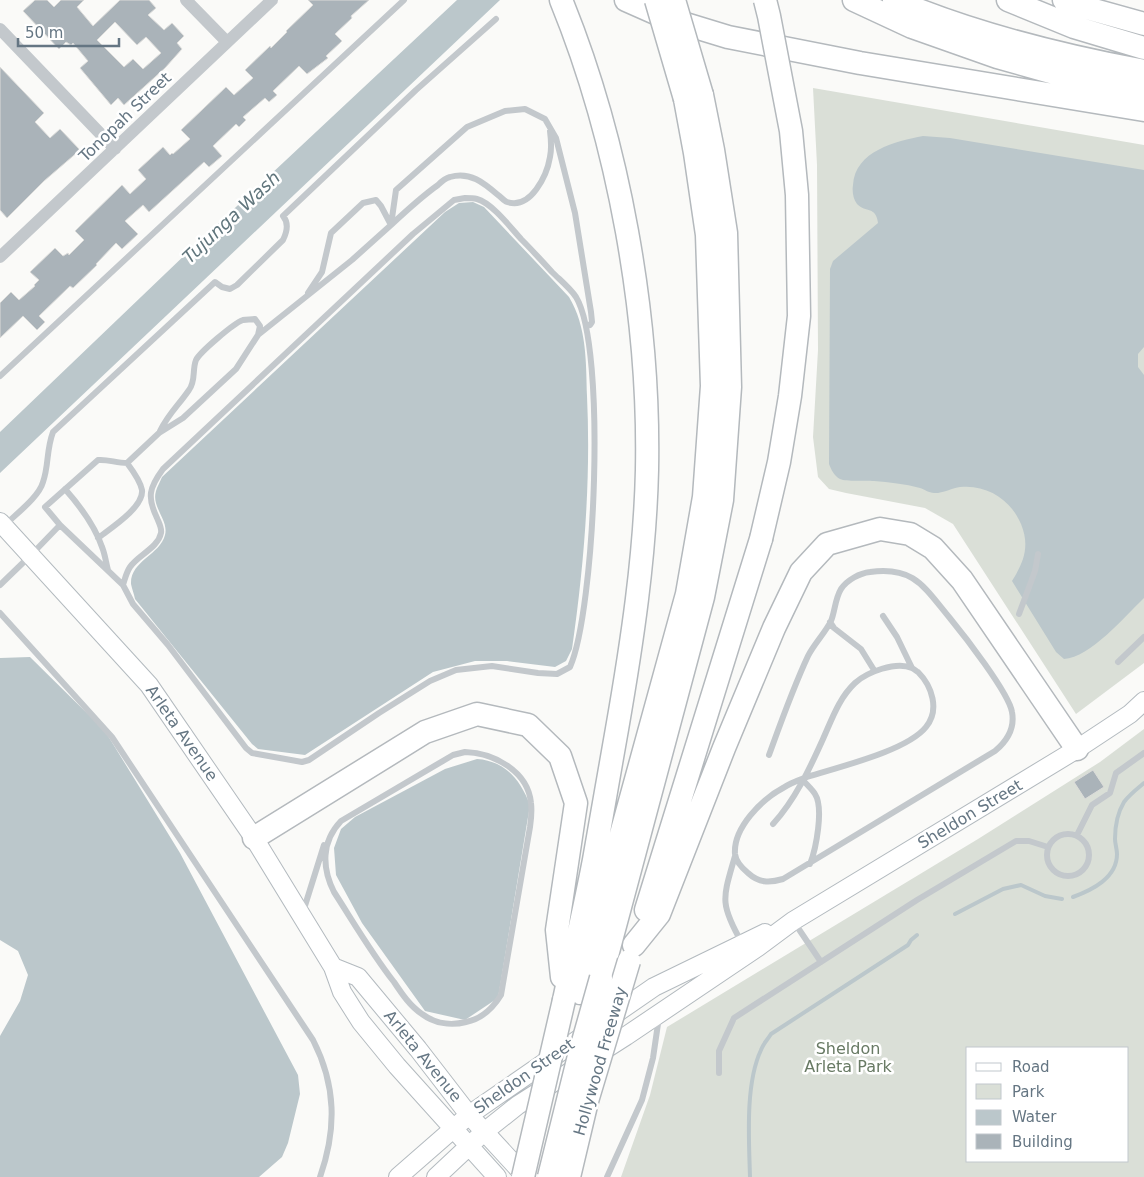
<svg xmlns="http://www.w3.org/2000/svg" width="1144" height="1177" font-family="'DejaVu Sans',sans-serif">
	<rect width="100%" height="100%" fill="#fafaf8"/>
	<path fill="#dadfd7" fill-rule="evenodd" d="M813,88L1144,145V663L1076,714L953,524L925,508L846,493L829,489L818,477L813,437L818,350L817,165Z
		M1144,729V1177H621L650,1095L667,1027L978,839L1100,762ZM968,1048H1128V1161H968Z"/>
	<path fill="#bbc7cb" d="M457,0H500L0,473V432L189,251Z
		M923,136L950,138L1144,170V347L1138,354V367L1144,375V598C1125,616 1090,658 1064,659L1056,652L1012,581C1024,562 1030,546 1021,524C1011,500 987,484 960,487C953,488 940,494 934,493C929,493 924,489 920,488C905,484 889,482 874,481C865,480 847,482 840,479C834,476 831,469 829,464L830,269L833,261L878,223C876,206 866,213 857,204C853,199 852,191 853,185C855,151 896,141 923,136Z
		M473,202L484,207L569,297C587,327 586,362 587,396C591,481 584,566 572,649L566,661L555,667L507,661H475L433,672L305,755L258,749L252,744L135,599C134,594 132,589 131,584C130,561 160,555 165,535C169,520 151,507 156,491C157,487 160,482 162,477L445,212L459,203Z
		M30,657L105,731L180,853L298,1075L300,1094L288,1143L282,1157L259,1177H0V1036L20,1001L28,975L18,951L0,940V658Z
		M477,759C505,761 520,779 530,805L498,998L465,1020L425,1011L362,923L336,875L334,848L341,829L355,817L445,769Z"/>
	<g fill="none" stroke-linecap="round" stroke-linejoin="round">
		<path stroke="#bbc7cb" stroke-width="4" d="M1073,897C1092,890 1117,878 1117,854C1117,849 1115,844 1115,839C1115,827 1118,812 1124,802C1129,795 1138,788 1144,783
			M955,914L1003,889L1021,885L1045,896L1062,899
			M750,1177C749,1140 745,1084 761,1050C763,1044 768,1039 771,1034L908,945L911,940L917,935"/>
	</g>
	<path fill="#aab3b9" stroke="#dcdcda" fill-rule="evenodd" d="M35,0H47L54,7L61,0H84L77,7L93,26L120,0H149L156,8L148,15L164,30L172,23L184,36L177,43L182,49L165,68L124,105L118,98L111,105L80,68L88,61L73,43L71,45L66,42L59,49L23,11ZM115,22L137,45L146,37L161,53L143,69L133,59L124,67L97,40Z
		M308,0H369L351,16L352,18L335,34L342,41L326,56L328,58L307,74L299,66L273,91L277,95L269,102L265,98L243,117L246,120L239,127L236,124L213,146L222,156L209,167L204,162L149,212L143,205L125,221L138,234L122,249L116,243L96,264L97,265L73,288L70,286L39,316L45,322L37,330L23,316L0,338V303L11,292L19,300L35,286L34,285L39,280L30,272L55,248L63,256L68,253L69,255L84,240L75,231L122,185L130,194L146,179L138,170L163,147L170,155L172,153L173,154L190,139L181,130L226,87L234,95L253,78L245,70L270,46L271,48L287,32L286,31L313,5Z
		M0,67L44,113L35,122L50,138L60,129L80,150L44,181L7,218L0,210Z
		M1093,770L1104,787L1085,799L1074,782Z"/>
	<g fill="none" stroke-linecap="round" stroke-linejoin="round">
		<g stroke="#b3babf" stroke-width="20">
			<path id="secondary" d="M0,522L149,685L254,838L333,967L342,992L361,1022L397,1066L497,1177
				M333,967L358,977L418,1049L469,1115L526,1177
				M398,1177L469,1115L654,987L765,933
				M436,1177L484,1132L518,1105L626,1036L758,947L793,921L1077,749L1130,714L1144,701"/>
		</g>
		<g stroke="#b4b9bd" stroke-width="25">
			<path id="highway" d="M561,0C619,142 650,317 647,470C645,557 632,643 617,729C609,773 602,816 594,860C585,907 574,953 564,1000
				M626,0L669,19L728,37L860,63L1144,110
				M854,0L912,27L997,57L1079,80L1144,91
				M894,0C973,34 1059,55 1144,71
				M1008,0L1074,27L1144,48
				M1064,0L1076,5L1144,24
				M254,838L425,732L477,714L528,725L560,756L576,803L557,930L562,977
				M646,910L761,539
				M634,945L659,914L724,748L774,628L801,572L827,544L880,529L910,534L933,548L962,580L1077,749
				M601,978L703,597L722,500L730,387L726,233L713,150L702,95
				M580,993L612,867L687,594L704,497L712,386L707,235L695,153L685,99"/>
		</g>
		<path stroke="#c3c8cc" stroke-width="6" d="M465,198C469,198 473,198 477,199C492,203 511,228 521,239C532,250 542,261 552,272C560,280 570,288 576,297C607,348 595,611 570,667L557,674L538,673L492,666L456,670L430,681L379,713L309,760L302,762L252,753L246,748L168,645L133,604L123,585C125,579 126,573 130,567C138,555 158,548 161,533C162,528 159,523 157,518C147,497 149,488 163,469L413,234L454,200Z
			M308,293L322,272L331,233L363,203L376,200L381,206L391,225C406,211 421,197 438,185C441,182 446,178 450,177C470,171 484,183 498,195C501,197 504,201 507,202C531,210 547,175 550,157C552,148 551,139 550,131
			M0,376L404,0
			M160,431C169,413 178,406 189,390C196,381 192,370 196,360C200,352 234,323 243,320C247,319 251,320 255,319L260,326L258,335
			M65,489C80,506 95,526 102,547C105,554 106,563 108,570
			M5,525C16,514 39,497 43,482C49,465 46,451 53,432L215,282L222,287L230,289L237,285L283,240C287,232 289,223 283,216L416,90L496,19
			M98,538C111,528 144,507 142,490C140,480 133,471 127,463
			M0,585L31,555L60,525
			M123,585L60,525L45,507L98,460C108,459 116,463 127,463L159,433L183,418L236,369L258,335L352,260L391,225L396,190L467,127L505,111L525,109L545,119L556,138L575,213L591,312L592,322L590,325L586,326
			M0,613L112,737L313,1040C336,1085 337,1129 320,1177
			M1019,614L1035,571L1038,554
			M883,616L897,637L912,668
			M830,622L834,628L861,649L874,670
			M1118,662L1144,637
			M465,752C494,753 528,771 531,803C532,811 531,820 530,827L501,995C493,1008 481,1019 466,1022C450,1026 434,1023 422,1014C410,1006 402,994 394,982C372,954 354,923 334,892C322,868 321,842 341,821L453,755Z
			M769,755C781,722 793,688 808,656C814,644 825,633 831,621C835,611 835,599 841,589C847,580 860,573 870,572C914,566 924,587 949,617C963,634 1009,693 1012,712C1015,728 1007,741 995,751L783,879C769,883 759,883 748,873C742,868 736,862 735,854C733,828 762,799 783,788C790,783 799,780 807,777C838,767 907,751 926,727C940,710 932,686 918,672C917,672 913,668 912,668C896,661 867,672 855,683C839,698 832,719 823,739C810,768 795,800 773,824
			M802,779C806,784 812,789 815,794C824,808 816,849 810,864
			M1047 855a21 21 0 1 1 42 0a21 21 0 1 1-42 0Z
			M1077,835L1092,805L1110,793L1116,773L1144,753
			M735,856C723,898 719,903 742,943
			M303,912L324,845
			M794,922L821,962
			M719,1073V1051L734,1018L917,900L1016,841H1029L1048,847
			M607,1177L642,1100L653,1058L659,1017"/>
		<path stroke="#c3c8cc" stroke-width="12" d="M186,0L227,42
			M0,29L115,149
			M0,257L272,0"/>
		<use href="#secondary" stroke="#fff" stroke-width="18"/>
		<use href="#highway" stroke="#fff" stroke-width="22"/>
		<g stroke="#b4b9bd" stroke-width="25" stroke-linecap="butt">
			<path id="highway-bridge" d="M656,0L685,99
				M674,0L702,95
				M761,539L779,462L790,396L799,316L797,195L791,131L769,16L765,0
				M523,1177L564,1000
				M549,1177L579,1056L601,978
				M569,1177L587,1101L629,961"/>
		</g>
		<use href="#highway-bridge" stroke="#fff" stroke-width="22"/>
	</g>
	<g text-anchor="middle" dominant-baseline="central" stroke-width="5" stroke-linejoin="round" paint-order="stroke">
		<g font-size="16" fill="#657683" stroke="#fff">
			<text transform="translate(125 117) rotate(-44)">Tonopah Street</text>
			<text transform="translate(182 733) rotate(55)">Arleta Avenue</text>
			<text transform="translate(970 814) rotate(-31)">Sheldon Street</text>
			<text transform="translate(423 1056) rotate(51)">Arleta Avenue</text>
			<text transform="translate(600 1061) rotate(-74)">Hollywood Freeway</text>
			<text transform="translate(524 1076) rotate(-35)">Sheldon Street</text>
		</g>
		<g font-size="16" fill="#687a64" stroke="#fff">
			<text x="848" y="1048">Sheldon<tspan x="848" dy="18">Arleta Park</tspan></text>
		</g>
		<g font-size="18" font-style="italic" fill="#60757c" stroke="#fff">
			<text transform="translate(231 217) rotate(-43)">Tujunga Wash</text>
		</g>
	</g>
	<rect x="966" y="1047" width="162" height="115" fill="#ffffff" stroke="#c1c8cd"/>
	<rect x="976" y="1063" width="25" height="8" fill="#ffffff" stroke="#c1c8cd"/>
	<text x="1012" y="1072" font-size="15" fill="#657683">Road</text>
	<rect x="976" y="1084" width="25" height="15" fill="#dadfd7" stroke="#c1c8cd"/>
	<text x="1012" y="1097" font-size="15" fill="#657683">Park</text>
	<rect x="976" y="1110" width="25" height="15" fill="#bbc7cb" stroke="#c1c8cd"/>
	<text x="1012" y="1122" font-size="15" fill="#657683">Water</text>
	<rect x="976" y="1134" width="25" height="15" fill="#aab3b9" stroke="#c1c8cd"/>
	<text x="1012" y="1147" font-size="15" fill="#657683">Building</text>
	<path d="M18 38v8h101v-8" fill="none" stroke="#657683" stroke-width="2.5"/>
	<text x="25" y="38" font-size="15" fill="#657683" stroke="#ffffff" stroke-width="4" paint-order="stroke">50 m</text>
</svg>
